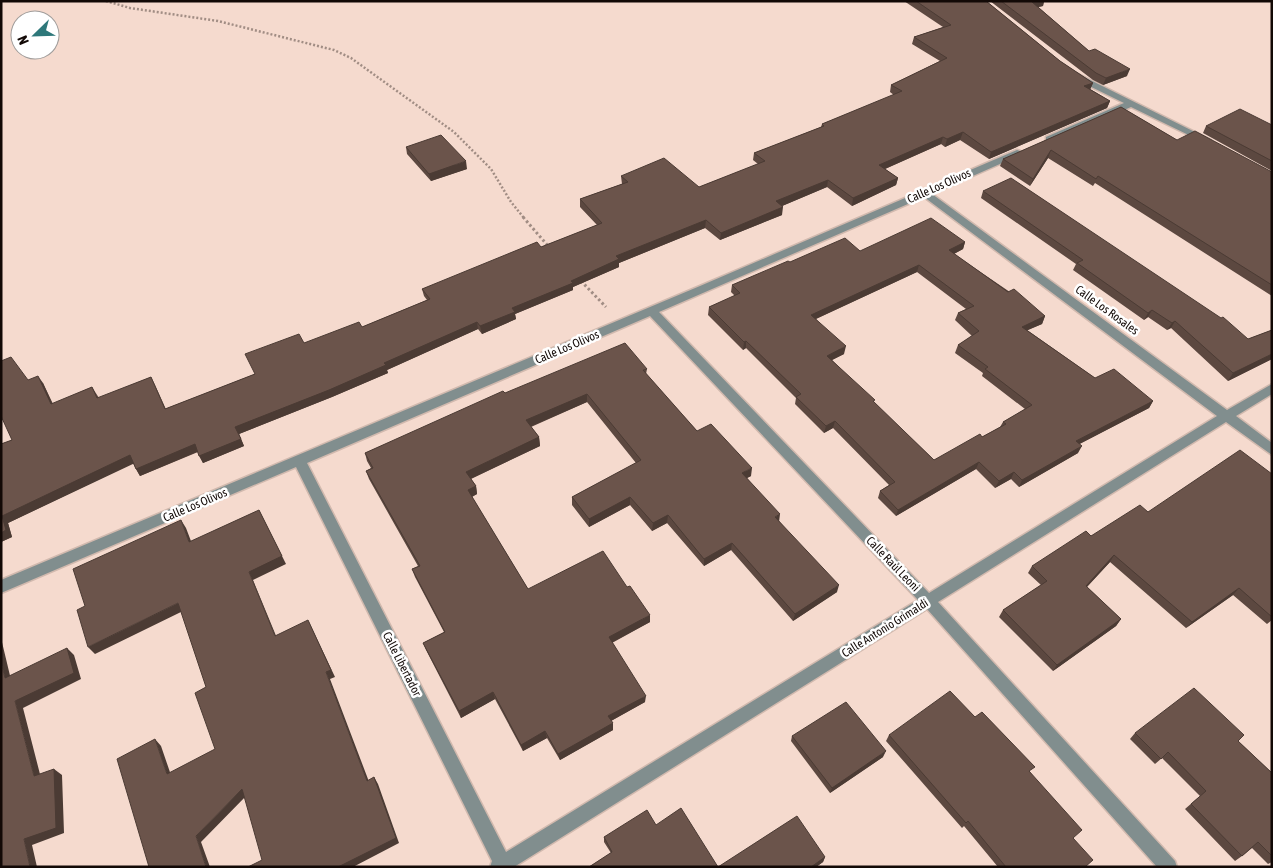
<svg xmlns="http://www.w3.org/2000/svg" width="1273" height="868" font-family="'Asap Condensed',sans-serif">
	<rect width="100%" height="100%" fill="#f5dace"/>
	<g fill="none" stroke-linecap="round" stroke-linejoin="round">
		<g stroke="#d1b9ae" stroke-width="3">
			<path id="street" d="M1078,74L1211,140L1209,142H1203L1131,107L1052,141H1046V137L1124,103L1075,79V75Z
				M1017,150L1020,151V155L932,194L1227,410L1272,384V394L1236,416L1272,443V455L1226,422L938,602L1175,861L1177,867H1157L927,609L514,867H490L492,861L296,467L1,593V580L700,286ZM924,197L1217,416L929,593L659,312ZM650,316L918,600L506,852L307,463Z"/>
		</g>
		<path stroke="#a18d84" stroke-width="2.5" stroke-dasharray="2 2" stroke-linecap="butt" d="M106,1L130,8L218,21L334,50L351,58L454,132L491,169L511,202L524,218"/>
		<path stroke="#a18d84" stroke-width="3" stroke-dasharray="2.5 2.5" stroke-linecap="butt" d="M523,217L549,247
			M581,281L606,307"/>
		<use href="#street" fill="#818e8e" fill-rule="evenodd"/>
	</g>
	<path fill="#5c4840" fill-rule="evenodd" d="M904,1H986L1060,61L1093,83L1090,89L1110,101L1107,108L989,159L960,140L945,147L941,144L885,169L898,178L896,185L852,206L827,187L782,206V215L720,240L705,228L619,263V267L573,287V290L515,314L516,319L482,334L478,329L387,370L388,373L332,397L239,434L244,446L203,463L198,452L140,476L136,469L133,463L8,523L12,537L1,542V444L12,440L28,380L43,383L53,404L92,387L99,398L151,377L165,409L255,374L304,343L362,327L427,300L424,296L422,289L541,247L597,225L580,207V199L622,184L621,176L699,187L758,164L753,160L754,153L821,127L822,124L894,95L890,92L891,85L940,61L912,44L914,37L943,27Z
		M990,1H1044L1043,6L1038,7L1089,51L1127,76L1103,85L1093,80Z
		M1121,107L1177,140L1272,172V296L1095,183L1093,186L1048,158L1030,186L1000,166L1003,159Z
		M1272,125V171L1203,133L1206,126Z
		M406,147L467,169L431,181L407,154Z
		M983,191L1248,339L1272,330V359L1228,381L1171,328L1167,330L1148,317L1144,320L1073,270L1076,264L981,198Z
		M965,242L963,249L954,254L1045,316L1042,324L1027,330L1095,378L1153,401L1149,408L1079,444L1078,453L1019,487L1011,479L995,488L976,469L896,516L878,498L880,491L889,485L833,428L824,433L795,404L796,398L746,348L743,350L708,315L709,307L735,296L731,292L732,285L790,262L860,251ZM917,272L966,309L958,313L955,320L972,336L958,345L955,353L983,373L982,376L1025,409L1003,422L1000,427L982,437L934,460L874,403L832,360L844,354L816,319Z
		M647,369L646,374L697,431L751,476L747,478L779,521L837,592L793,621L731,550L704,566L667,523L652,531L630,505L589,527L572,505V497L636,463L587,402L531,427L539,437L540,446L471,479L476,486L477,494L472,497L528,589L650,622L612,643L645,702L611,721L613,730L560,760L547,738L523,751L495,699L461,718L426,650L423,643L444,632L415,577L412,569L418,566L369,479L366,471L371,468L367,461L365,453L505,393Z
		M1272,474V620L1267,624L1233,595L1186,628L1110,562L1087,587L1121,619L1116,626L1053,671L999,617L1003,610L1041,585L1028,573L1032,566L1091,536L1148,512Z
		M975,717L1030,772L1073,838L1085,867H998L964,826L962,828L886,741L889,735Z
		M1135,733L1238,741L1272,773V862L1268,864L1252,848L1242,856L1235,861L1185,809L1200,796L1162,758L1155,764L1130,739Z
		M792,736L883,757L830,793L791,741Z
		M656,825L718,867L825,857L823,862L816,867H589L611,853L604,842V837Z"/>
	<path fill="#4b3b34" d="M1034,1H1044L1043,6L1029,9L1032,2Z
		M1130,69L1127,76L1103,85L1106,78Z
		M1093,83L1090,90L1084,86Z
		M1110,101L1107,108L989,159L991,152Z
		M963,132L960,140L945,147L947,139Z
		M943,137L941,144L878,172L879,165Z
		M1051,150L1048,158L1030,186L1033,179Z
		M466,161L467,169L431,181L429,174Z
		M898,178L896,185L852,206L853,198Z
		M828,180L827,187L775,209L776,201Z
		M783,207L782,215L720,240L721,233Z
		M706,220L705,228L619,263V267L573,287V290L515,314L516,319L482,334L480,326L512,308L571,281L616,256Z
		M965,242L963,249L946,258L949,250Z
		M919,265L917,272L809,322L811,315Z
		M1152,310L1148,317L1144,320L1148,313Z
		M1045,316L1042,324L1019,334L1022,327Z
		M1175,321L1171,328L1167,330L1172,323Z
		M477,322L478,329L387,370L388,373L332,397L239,434L244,446L203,463L199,456L235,427Z
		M746,341V348L743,350L744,342Z
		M846,346L844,354L826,363L827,356Z
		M1272,354V359L1228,381L1233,373Z
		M38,376L43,383L56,412L51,404Z
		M151,377L155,385L169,416L165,409Z
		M587,394V402L527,428L526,420Z
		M1153,401L1149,408L1072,448L1076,441Z
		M835,421L833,428L824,433L826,426Z
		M539,437L540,446L468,480L466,472Z
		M195,444L199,451L140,476L136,469Z
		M1082,446L1078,453L1019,487L1022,480Z
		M130,455L135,463L8,523L12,537L1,542L2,516Z
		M979,462L976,469L896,516L898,510Z
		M752,468L751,476L741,481L742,473Z
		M1014,472L1011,479L995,488L999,481Z
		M476,486L477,494L469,498L468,490Z
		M630,497V505L589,527V519Z
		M259,510L286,564L253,580L279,643L275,636L249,572Z
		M780,514L779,522L775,517Z
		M668,515L667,523L652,531L653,523Z
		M181,520L186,528L194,549L189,542Z
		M732,543L731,550L704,566V559Z
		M1114,555L1110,562L1082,592L1086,586Z
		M839,585L837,592L793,621L795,614Z
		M1239,588L1233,595L1186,628L1192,622Z
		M178,603L183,611L95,654L88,647Z
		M650,615V622L609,644V637Z
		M1121,619L1116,626L1053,671L1057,665Z
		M308,620L335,677L330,679L371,787L367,781L326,672Z
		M1,638L12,684L5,678L1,662Z
		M67,648L74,655L81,679L23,708L42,782L34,776L15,701Z
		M493,692L495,699L461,718L459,711Z
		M646,696L645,702L609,722L608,716Z
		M613,723V730L560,760L558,754Z
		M545,731L547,738L523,751L521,745Z
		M155,739L161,746L173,781L167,774Z
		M886,751L883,757L830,793L832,788Z
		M54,769L62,775L64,833L32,845L37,867H30L24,839Z
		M374,777L378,784L399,843L353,867H338Z
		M242,789L247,795L201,842L210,867H206L196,836Z
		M825,857L823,862L816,867H811Z"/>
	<path fill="#6b544b" stroke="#4b3b34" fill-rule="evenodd" d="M916,1H986L1060,61L1093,83L1084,86L1110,101L991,152L963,132L947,139L943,137L879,165L898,178L853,198L828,180L776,201L783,207L721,233L706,220L616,256L619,259L571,281L573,283L512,308L515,312L480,326L477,322L384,363L386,365L329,390L235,427L241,439L199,456L195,444L136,469L130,455L2,516L6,530L1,533V444L12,440L1,416V361L11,357L28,380L38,376L51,404L92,387L97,398L151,377L165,409L255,374L245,354L299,334L304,343L359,322L362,327L430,299L422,289L537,242L541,247L602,223L580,199L628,182L621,176L664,158L699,187L765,161L754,153L824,126L822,124L902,91L891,85L947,58L914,37L951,25Z
		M1001,1H1034L1032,2L1089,51L1095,49L1130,69L1106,78L1096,73Z
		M1121,107L1177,140L1195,131L1272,172V285L1098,176L1096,179L1051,150L1033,179L1003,159Z
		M1240,109L1272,125V161L1206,126Z
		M441,135L466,161L429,174L406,147Z
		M1011,178L1221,318L1223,317L1248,339L1272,330V354L1233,373L1175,321L1172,323L1152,310L1148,313L1077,263L1083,260L983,191Z
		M931,218L965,242L949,250L1008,292L1014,289L1045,316L1022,327L1095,378L1114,369L1153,401L1076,441L1082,446L1022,480L1014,472L999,481L979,462L898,510L880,491L895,482L835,421L826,426L796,397L801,394L746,341L744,342L709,307L740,293L732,285L788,261L790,262L845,238L860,251ZM919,265L974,306L958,313L979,331L958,345L988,367L985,369L1032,405L1003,422L1006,424L982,437L980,434L934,460L873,401L875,400L827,356L846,346L811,315Z
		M625,343L647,369L643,370L697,431L711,424L752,468L742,473L780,514L775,517L839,585L795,614L732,543L704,559L668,515L653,523L630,497L589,519L572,497L641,460L587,394L526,420L539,437L466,472L476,486L468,490L528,589L603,551L627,587L630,586L650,615L609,637L646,696L608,716L613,723L558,754L545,731L521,745L493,692L459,711L423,643L445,632L412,569L420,566L366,471L373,468L365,453L503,391L505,393Z
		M1240,450L1272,474V617L1239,588L1192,622L1114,555L1086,586L1121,619L1057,665L1003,610L1047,581L1032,566L1086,531L1091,536L1140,505L1148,512Z
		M259,510L282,556L249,572L275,636L308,620L331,670L326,672L367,781L374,777L396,838L338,867H248L262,860L242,789L196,836L206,867H149L117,759L155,739L167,774L215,749L195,693L206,687L178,603L88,647L77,610L85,606L73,569L181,520L189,542Z
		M67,648L74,673L15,701L34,776L54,769L56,828L24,839L30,867H1V662L5,678Z
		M1194,688L1244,735L1238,741L1272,773V856L1258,842L1242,856L1191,804L1206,791L1168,752L1161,759L1135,733Z
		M950,691L975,717L982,712L1035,767L1029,771L1082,830L1073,838L1093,860L1085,867H1006L968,821L966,823L889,735Z
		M846,702L886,751L832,788L792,736Z
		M681,808L718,867L797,816L825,857L811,867H589L612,852L604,837L647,810L656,825Z"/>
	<g text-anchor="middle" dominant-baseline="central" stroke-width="5" stroke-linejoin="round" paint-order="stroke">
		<g font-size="12" fill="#120906" stroke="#fff">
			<text transform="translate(939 186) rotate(-24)">Calle Los Olivos</text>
			<text transform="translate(1107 310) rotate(36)">Calle Los Rosales</text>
			<text transform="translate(567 347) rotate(-23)">Calle Los Olivos</text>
			<text transform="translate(195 505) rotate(-23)">Calle Los Olivos</text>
			<text transform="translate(893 564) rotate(46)">Calle Raúl Leoni</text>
			<text transform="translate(885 628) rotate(-32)">Calle Antonio Grimaldi</text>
			<text transform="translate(402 664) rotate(63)">Calle Libertador</text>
		</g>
	</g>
	<rect width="1273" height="868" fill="none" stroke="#120906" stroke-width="5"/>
	<g transform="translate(35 35) rotate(247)"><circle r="24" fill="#ffffff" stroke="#a09d9b"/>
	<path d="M0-4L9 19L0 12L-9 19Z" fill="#2e787a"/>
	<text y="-8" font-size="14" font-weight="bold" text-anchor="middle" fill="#120906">N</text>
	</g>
</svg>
